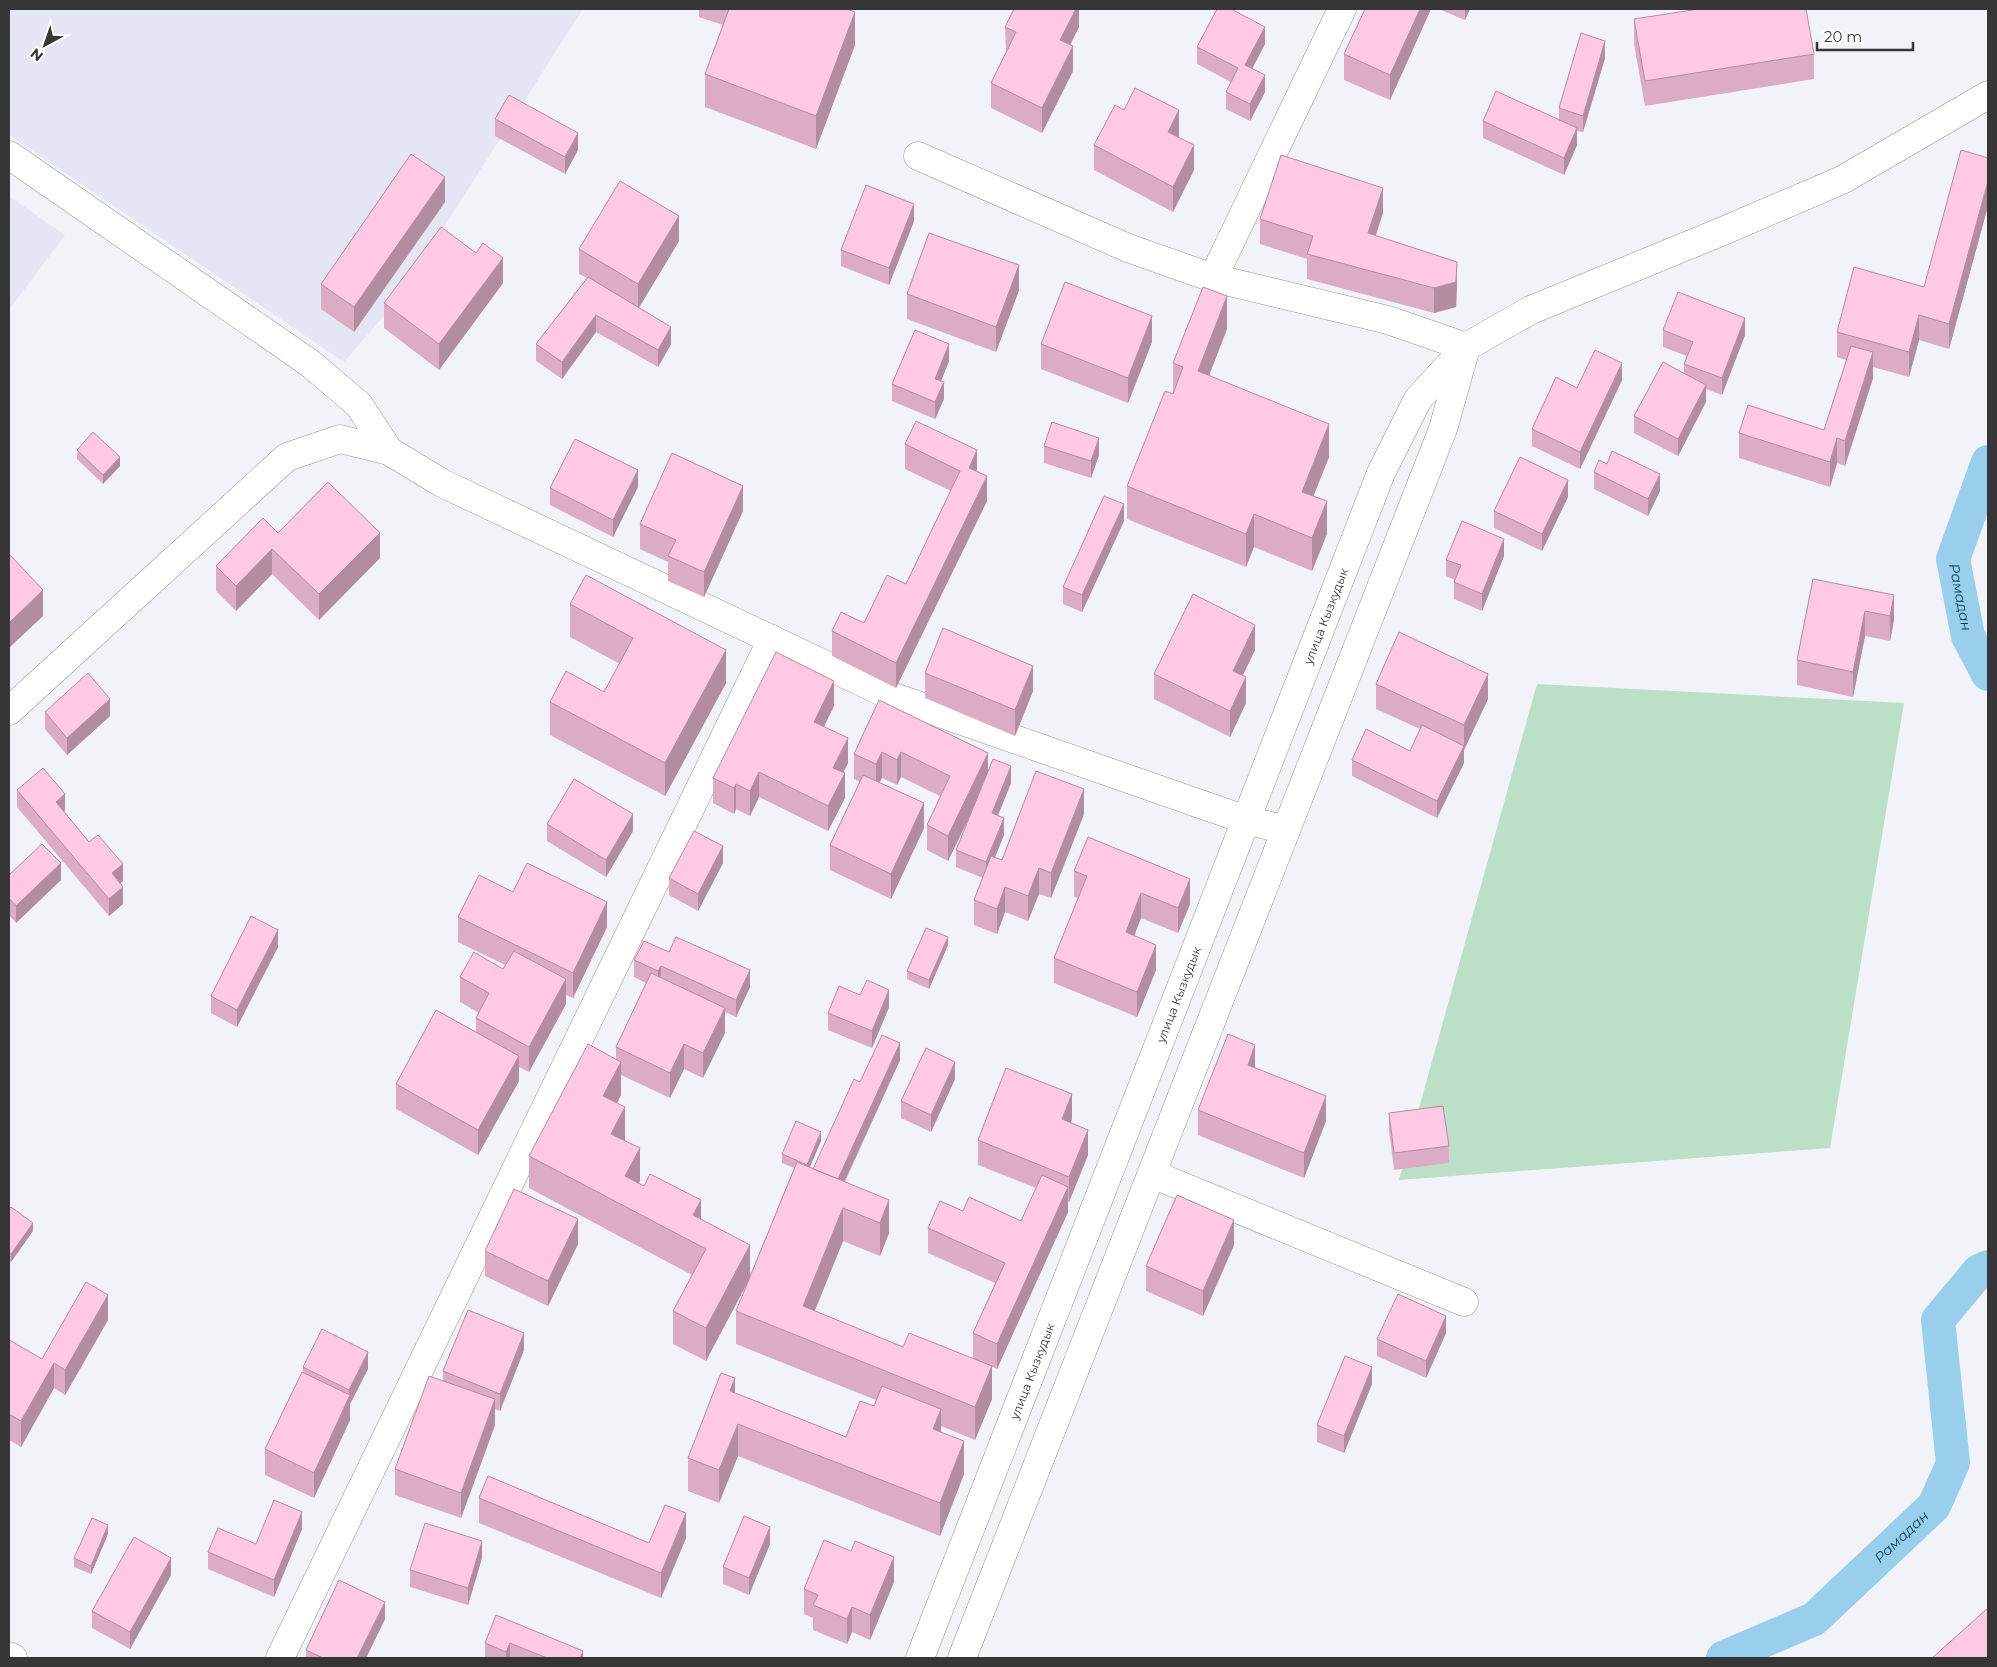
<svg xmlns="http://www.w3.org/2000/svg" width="1997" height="1667" font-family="Montserrat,sans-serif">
	<rect width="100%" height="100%" fill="#f2f3f8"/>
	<path fill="#e4e7f3" d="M9,9H583L396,302L344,362L9,135Z
		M9,196L65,235L9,310Z"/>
	<path fill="#bbe0c7" d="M1537,684L1904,703L1830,1148L1399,1180Z"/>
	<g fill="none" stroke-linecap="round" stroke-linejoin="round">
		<g stroke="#99cfed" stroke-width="34">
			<path id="s1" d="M1988,462L1953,559L1968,636L1988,674"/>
			<path id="s2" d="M1723,1658L1814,1619L1934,1506L1953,1463L1938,1320L1979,1271L1988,1267"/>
		</g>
		<g stroke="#95969a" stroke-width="29">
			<g id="minor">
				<path d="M9,155L311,364L359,405L389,451"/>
				<path d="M918,156L1128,248L1213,278L1388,320L1466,347"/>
				<path d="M1213,278L1342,9"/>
				<path d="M9,711L287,457L340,439L389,451L442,483L891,696L1246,820L1286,830"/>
				<path d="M1152,1174L1464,1302"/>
				<path d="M9,1656L13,1658"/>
				<path d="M280,1658L772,639"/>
				<path id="s3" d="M920,1658L1381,473L1418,399L1466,347L1531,310L1723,231L1842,180L1988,95"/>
				<path d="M962,1658L1443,429L1465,351"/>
			</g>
		</g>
		<use href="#minor" stroke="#fff" stroke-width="28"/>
	</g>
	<path fill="#dbacc3" d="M699,9H847L855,45L816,149L705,107V74L723,25L699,17Z
		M1079,9V27L1070,45L1073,71L1042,133L991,108V83L1006,52L1005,27Z
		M1431,9L1390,100L1344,80V54Z
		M1439,9H1470L1465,20Z
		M1634,19L1814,54V79L1645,106L1634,44Z
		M1265,44L1252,69L1265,92L1250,121L1226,109V92L1231,82L1197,64V47Z
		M1605,58L1583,132L1577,131V145L1564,175L1483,138V121L1559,120V108Z
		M1124,110L1179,136L1178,137L1194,170L1173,212L1094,170V145Z
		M495,119L578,150L565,174L495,136Z
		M1988,158V206L1949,349L1919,340L1909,377L1873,367V378L1845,466L1837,463L1830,487L1739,458V433L1824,430L1846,360L1837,357V332L1924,287Z
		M445,202L354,332L321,309V284Z
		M1383,213L1376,235L1457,287L1456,307L1434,313L1307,279V259L1260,244V219Z
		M914,221L889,285L841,266V250Z
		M679,241L639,308L671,344L658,367L596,332L562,379L536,361V344L587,278L579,274V249Z
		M503,283L439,370L384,328V303Z
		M1019,290L996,352L907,319V294Z
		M1227,329L1209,375L1329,457L1313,496L1327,534L1312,571L1254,547L1246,567L1127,519V486L1173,393V363Z
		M1663,330L1745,335L1722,395L1706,389V402L1678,456L1634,433V416L1684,373V364L1687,356L1663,347Z
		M1152,342L1128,403L1041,369V344Z
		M949,361L941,381L944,399L935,419L892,401V384Z
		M1622,380L1580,469L1532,446V429L1577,388Z
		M905,444L977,472L987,501L896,688L832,656V631L864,623L906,584L951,491L905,469Z
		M1044,446L1099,455L1091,478L1044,463Z
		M77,450L120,466L103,484L77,459Z
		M1594,472L1660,491L1648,516L1594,489Z
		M638,487L613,537L550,505V488Z
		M1568,497L1542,551L1494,528V511Z
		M743,511L704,597L668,581V562L640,549V524Z
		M1124,521L1082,612L1063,604V587Z
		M278,533L380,558L319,620L272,574L236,611L216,591V566Z
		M1504,556L1482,611L1454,599V582L1455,580L1446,576V560Z
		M1813,579L1894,595V620L1890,641L1865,636L1853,697L1797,685V660Z
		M570,604L726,683L665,796L550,735V702L604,692L620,664L570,637Z
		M1255,650L1242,676L1246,703L1230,737L1154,699V674Z
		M925,673L1033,691L1015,736L925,698Z
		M1376,684L1488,699L1464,750V763L1437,818L1352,776V760L1410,751L1420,729L1376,709Z
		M879,700L988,771L1011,783L998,815L1004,835L995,857L1002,860L1084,814L1051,898L1039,894L1028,921L1005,912L997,934L974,925V900L983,878L956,867V850L969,818L948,861L927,850V825L940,796L901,777L897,785L882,778L879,782L924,828L891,899L830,870V845L860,782L854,779V754Z
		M834,706L824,726L848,763L843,773L845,798L828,831L759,797L750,816L736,809L734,814L713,803V778Z
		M45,712L110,716L67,755L45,729Z
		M17,790L65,811L64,812L123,881L120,883L123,904L109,916L17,807Z
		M547,824L633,831L606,877L547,841Z
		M723,863L698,911L669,895V878Z
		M1074,871L1190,904L1178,933L1141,918L1134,936L1156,970L1137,1017L1054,983V958L1078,898L1074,897Z
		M9,875L61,880L16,923L9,915Z
		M513,892L607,927L573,998L566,995V1004L529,1072L519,1067V1081L478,1155L396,1109V1084L476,1032V1018L479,1013L460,1002V977L503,969L505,965L458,942V917Z
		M644,941L750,987L736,1017L725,1012V1033L703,1078L684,1069L670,1098L621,1075V1095L617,1103L625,1141L640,1181L639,1183L701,1220L750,1245L706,1361L673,1344V1311L692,1275L529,1188V1156L616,1059V1047L646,983L634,977V960Z
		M948,945L929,989L907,979V971Z
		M278,947L237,1027L211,1013V996Z
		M889,1007L872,1048L828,1030V1013Z
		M900,1060L845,1182L889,1233L880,1256L843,1241L815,1311L903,1347L973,1358V1333L995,1283L928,1253V1228L963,1211L1021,1221L1036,1188L978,1165V1140L1072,1119L1070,1123L1088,1155L1069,1202L1068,1201V1212L997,1369L992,1367V1399L975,1440L941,1426V1432L964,1474L940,1536L738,1456L719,1503L688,1491V1458L735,1393L846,1437L874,1406L876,1400L736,1344V1311L794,1168L782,1163V1154L821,1141L809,1167L813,1169L860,1082Z
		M1255,1068L1326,1121L1304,1178L1198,1135V1110Z
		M955,1079L931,1132L901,1118V1101Z
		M1389,1113L1449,1146V1163L1394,1170L1389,1130Z
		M9,1209L33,1231L11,1262L9,1261Z
		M578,1244L548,1306L485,1276V1251Z
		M1234,1245L1203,1316L1146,1291V1266Z
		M108,1320L65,1395L54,1388L21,1447L9,1440V1340L42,1359Z
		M1446,1333L1426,1378L1377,1356V1339Z
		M524,1350L500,1411L495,1409V1425L461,1518L395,1495V1469L443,1381V1371Z
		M303,1367L368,1369L350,1404V1420L314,1498L265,1475V1449L303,1373Z
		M1372,1384L1344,1453L1317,1442V1425Z
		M479,1498L649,1543L686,1538L661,1598L479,1523Z
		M302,1529L274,1597L208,1569V1552L256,1544Z
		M108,1534L91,1574L74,1567V1558Z
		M770,1544L749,1595L723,1584V1567Z
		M482,1558L468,1605L410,1587V1570Z
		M171,1575L130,1649L92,1628V1611Z
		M894,1582L870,1640L852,1632L847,1644L813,1630V1618L804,1614V1589Z
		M496,1615L583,1658H485V1643Z
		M385,1619L366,1658H306V1650Z"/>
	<path fill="#b28c9f" d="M1076,9H1079V27L1060,65V40Z
		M1420,9H1431L1390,100V75Z
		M1465,9H1470L1465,20Z
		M855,12V45L816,149V116Z
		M1265,27V44L1245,82V65Z
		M1605,41V58L1583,132V116Z
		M1073,46V71L1042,133V108Z
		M1265,75V92L1250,121V104Z
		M1179,110V136L1168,157V132Z
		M1577,128V145L1564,175V158Z
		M578,133V150L565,174V157Z
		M1194,145V170L1173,212V187Z
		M445,177V202L354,332V307Z
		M1988,181V206L1949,349V324Z
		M1383,188V213L1368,258V233Z
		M914,204V221L889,285V268Z
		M679,216V241L638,309V284Z
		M503,258V283L439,370V344Z
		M1457,262V287L1456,307L1434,313V288Z
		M1019,265V290L996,352V327Z
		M1227,296V329L1198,404V371Z
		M596,315V332L562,379V362Z
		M1919,315V340L1909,377V352Z
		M1152,316V342L1128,403V378Z
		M1745,318V335L1722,395V378Z
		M671,327V344L658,367V350Z
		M949,344V361L935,396V379Z
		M1873,352V378L1845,466V441Z
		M1622,363V380L1580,469V452Z
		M944,382V399L935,419V402Z
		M1706,385V402L1678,456V439Z
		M1329,424V457L1302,525V492Z
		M1099,438V455L1091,478V461Z
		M1837,438V463L1830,487V462Z
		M977,450V475L969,468Z
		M120,457V466L103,484V475Z
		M638,470V487L613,537V520Z
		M1660,474V491L1648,516V499Z
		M987,476V501L896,688V663Z
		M1568,480V497L1542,551V534Z
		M743,486V511L704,597V572Z
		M1327,501V534L1312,571V538Z
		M1124,504V521L1082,612V595Z
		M1254,514V547L1246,567V534Z
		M380,533V558L319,620V594Z
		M1504,539V556L1482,611V594Z
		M272,549V574L236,611V586Z
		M43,590V616L9,648V623Z
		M1894,595V620L1890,641V616Z
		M1865,611V636L1853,697V672Z
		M1255,625V650L1233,696V671Z
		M726,650V683L665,796V763Z
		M1033,666V691L1015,736V710Z
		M1488,674V699L1464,750V725Z
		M1246,677V703L1230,737V711Z
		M834,681V706L814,747V722Z
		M110,699V716L67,755V738Z
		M848,738V763L833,793V768Z
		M1464,746V763L1437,818V801Z
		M882,752V778L876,789V764Z
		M901,752V777L897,785V760Z
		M988,753V778L948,861V836Z
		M1011,766V783L992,830V813Z
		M759,772V797L750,816V791Z
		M845,773V798L828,831V806Z
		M736,784V809L734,814V788Z
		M1084,789V814L1051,898V873Z
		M65,794V811L56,819V802Z
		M924,803V828L891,899V874Z
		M633,814V831L606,877V860Z
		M1004,818V835L986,879V862Z
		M723,846V863L698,911V894Z
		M61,863V880L16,923V906Z
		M123,864V881L112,890V873Z
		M1039,868V894L1028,921V896Z
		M1190,879V904L1178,933V908Z
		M123,887V904L109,916V899Z
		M1005,887V912L997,934V909Z
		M1141,893V918L1126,957V932Z
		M607,902V927L573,998V973Z
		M278,930V947L237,1027V1010Z
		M948,937V945L929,989V980Z
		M1156,945V970L1137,1017V992Z
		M661,966V983L658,988V971Z
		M750,970V987L736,1017V1000Z
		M566,979V1004L529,1072V1047Z
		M889,990V1007L872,1048V1031Z
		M725,1008V1033L703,1078V1053Z
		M900,1043V1060L833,1206V1189Z
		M684,1044V1069L670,1098V1073Z
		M1255,1045V1070L1248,1065Z
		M519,1056V1081L478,1155V1130Z
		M621,1062V1095L603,1128V1096Z
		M955,1062V1079L931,1132V1115Z
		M1072,1094V1119L1062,1144V1119Z
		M1326,1096V1121L1304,1178V1153Z
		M625,1107V1140L611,1166V1134Z
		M1088,1130V1155L1069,1202V1177Z
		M821,1132V1141L807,1174V1165Z
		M640,1148V1181L626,1207L625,1176Z
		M1068,1187V1212L997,1369V1344Z
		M701,1200V1233L693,1215Z
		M889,1200V1233L880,1256V1223Z
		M843,1208V1241L803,1339V1306Z
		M578,1219V1244L548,1306V1281Z
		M1234,1220V1245L1203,1316V1291Z
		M33,1223V1231L11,1262V1254Z
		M750,1245V1278L706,1361V1328Z
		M108,1295V1320L65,1395V1370Z
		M1446,1316V1333L1426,1378V1361Z
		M524,1333V1350L500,1411V1394Z
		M368,1352V1369L350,1404V1420L314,1498V1473L349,1398V1390Z
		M54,1363V1388L21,1447V1421Z
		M992,1366V1399L975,1440V1407Z
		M1372,1367V1384L1344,1453V1436Z
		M735,1378V1411L730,1391Z
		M495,1399V1425L461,1518V1493Z
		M941,1409V1442L933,1429Z
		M738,1424V1456L719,1503V1470Z
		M964,1441V1474L940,1536V1503Z
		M302,1512V1529L274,1597V1580Z
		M686,1513V1538L661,1598V1573Z
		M108,1525V1534L91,1574V1566Z
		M770,1527V1544L749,1595V1578Z
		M482,1541V1558L468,1605V1588Z
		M894,1557V1582L870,1640V1615Z
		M171,1558V1575L130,1649V1632Z
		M385,1602V1619L366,1658H357Z
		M852,1607V1632L847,1644V1619Z
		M510,1643V1658H506V1652Z
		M583,1651V1658H580Z"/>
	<path fill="#ffc8e3" stroke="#b28c9f" d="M729,9H847L855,12L816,116L705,74Z
		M1014,9H1076L1060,40L1073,46L1042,108L991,83L1016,32L1005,27Z
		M1217,9H1231L1265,27L1245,65L1265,75L1250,104L1226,92L1238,68L1197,47Z
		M1365,9H1420L1390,75L1344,54Z
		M1699,9H1806L1814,54L1645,81L1634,19Z
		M1581,33L1605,41L1583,116L1559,108Z
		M1135,88L1179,110L1168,132L1194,145L1173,187L1094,145L1115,105L1124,110Z
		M1496,91L1577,128L1564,158L1483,121Z
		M509,95L578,133L565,157L495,119Z
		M1961,150L1988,158V181L1949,324L1919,315L1909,352L1837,332L1854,267L1924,287Z
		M411,154L445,177L354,307L321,284Z
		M1281,155L1383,188L1368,233L1457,262L1456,282L1434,288L1307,254L1313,236L1260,219Z
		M620,181L679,216L638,284L579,249Z
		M866,185L914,204L889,268L841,250Z
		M441,227L476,253L483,243L503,258L439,344L384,303Z
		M929,233L1019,265L996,327L907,294Z
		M588,277L671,327L658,350L596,315L562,362L536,344Z
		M1065,282L1152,316L1128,378L1041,344Z
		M1203,287L1227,296L1198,371L1329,424L1302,492L1327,501L1312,538L1254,514L1246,534L1127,486L1165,391L1173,394L1183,367L1173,363Z
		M1678,292L1745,318L1722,378L1684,364L1693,342L1663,330Z
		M915,330L949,344L935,379L944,382L935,402L892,384Z
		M1851,346L1873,352L1845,441L1837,438L1830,462L1739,433L1748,405L1824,430Z
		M1595,350L1622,363L1580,452L1532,429L1556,377L1577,388Z
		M1663,362L1706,385L1678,439L1634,416Z
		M916,421L977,450L969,468L987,476L896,663L832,631L841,612L864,623L887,575L906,584L960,471L905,444Z
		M1052,422L1099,438L1091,461L1044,446Z
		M93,432L120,457L103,475L77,450Z
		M575,439L638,470L613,520L550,488Z
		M1612,451L1660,474L1648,499L1594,472L1599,460L1607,464Z
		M672,453L743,486L704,572L668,556L676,540L640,524Z
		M1520,457L1568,480L1542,534L1494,511Z
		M328,482L380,533L319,594L272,549L236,586L216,566L263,518L278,533Z
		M1104,496L1124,504L1082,595L1063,587Z
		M1462,521L1504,539L1482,594L1454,582L1461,565L1446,560Z
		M9,554L43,590L9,623Z
		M586,575L726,650L665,763L550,702L566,671L604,692L633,638L570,604Z
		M1813,579L1894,595L1890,616L1865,611L1853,672L1797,660Z
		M1193,594L1255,625L1233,671L1246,677L1230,711L1154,674Z
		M943,628L1033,666L1015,710L925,673Z
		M1399,632L1488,674L1464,725L1376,684Z
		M776,652L834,681L814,722L848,738L833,768L845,773L828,806L759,772L750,791L736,784L734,788L713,778Z
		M88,673L110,699L67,738L45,712Z
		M879,700L988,753L948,836L927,825L950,776L901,752L897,760L882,752L876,764L854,754Z
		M1422,725L1464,746L1437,801L1352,760L1366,729L1410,751Z
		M993,759L1011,766L992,813L1004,818L986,862L956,850Z
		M43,768L65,794L56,802L89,842L98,835L123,864L112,873L123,887L109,899L17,790Z
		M1036,771L1084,789L1051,873L1039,868L1028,896L1005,887L997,909L974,900L991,856L1002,860Z
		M863,775L924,803L891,874L830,845Z
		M574,779L633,814L606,860L547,824Z
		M694,831L723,846L698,894L669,878Z
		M1088,837L1190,879L1178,908L1141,893L1126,932L1156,945L1137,992L1054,958L1087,876L1074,871Z
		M42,844L61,863L16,906L9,898V875Z
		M527,863L607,902L573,973L458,917L479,875L513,892Z
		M251,916L278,930L237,1010L211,996Z
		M926,928L948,937L929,980L907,971Z
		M676,937L750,970L736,1000L661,966L658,971L634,960L644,941L669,952Z
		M514,951L566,979L529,1047L476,1018L489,993L460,977L474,952L503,969Z
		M651,973L725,1008L703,1053L684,1044L670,1073L616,1047Z
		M867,980L889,990L872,1031L828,1013L839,986L860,995Z
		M436,1010L519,1056L478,1130L396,1084Z
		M1228,1034L1255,1045L1248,1065L1326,1096L1304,1153L1198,1110Z
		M882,1035L900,1043L838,1179L813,1169L854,1079L860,1082Z
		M588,1044L621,1062L603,1096L625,1107L611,1134L640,1148L625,1176L644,1186L650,1174L701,1200L693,1215L750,1245L706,1328L673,1311L706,1249L529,1156Z
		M926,1048L955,1062L931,1115L901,1101Z
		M1006,1068L1072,1094L1062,1119L1088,1130L1069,1177L978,1140Z
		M1443,1106L1449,1146L1394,1153L1389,1113Z
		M796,1121L821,1132L807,1165L782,1154Z
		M797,1162L889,1200L880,1223L843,1208L803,1306L903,1347L909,1333L992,1366L975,1407L736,1311Z
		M1042,1175L1068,1187L997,1344L973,1333L1005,1263L928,1228L940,1201L963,1211L969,1197L1021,1221Z
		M514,1189L578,1219L548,1281L485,1251Z
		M1177,1195L1234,1220L1203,1291L1146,1266Z
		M11,1207L33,1223L11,1254L9,1253V1209Z
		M86,1282L108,1295L65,1370L54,1363L21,1421L9,1414V1340L42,1359Z
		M1398,1294L1446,1316L1426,1361L1377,1339Z
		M468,1310L524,1333L500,1394L443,1371Z
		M322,1329L368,1352L349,1390L303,1367Z
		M1345,1356L1372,1367L1344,1436L1317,1425Z
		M302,1372L350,1395L314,1473L265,1449Z
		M721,1373L735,1378L730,1391L846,1437L860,1401L874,1406L882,1386L941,1409L933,1429L964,1441L940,1503L738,1424L719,1470L688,1458Z
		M429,1376L495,1399L461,1493L395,1469Z
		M488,1476L649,1543L665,1505L686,1513L661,1573L479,1498Z
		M274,1500L302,1512L274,1580L208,1552L218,1528L256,1544Z
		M744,1516L770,1527L749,1578L723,1567Z
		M92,1518L108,1525L91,1566L74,1558Z
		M425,1523L482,1541L468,1588L410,1570Z
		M134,1537L171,1558L130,1632L92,1611Z
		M824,1540L851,1551L855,1541L894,1557L870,1615L852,1607L847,1619L813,1605L818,1595L804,1589Z
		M339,1580L385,1602L357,1658H323L306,1650Z
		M1988,1608V1658H1932Z
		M496,1615L583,1651L580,1658H547L510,1643L506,1652L485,1643Z"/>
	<g text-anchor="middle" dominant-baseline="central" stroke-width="4" stroke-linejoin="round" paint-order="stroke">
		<g font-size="12" fill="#363638" stroke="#fff">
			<text stroke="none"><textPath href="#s3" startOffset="1118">улица Кызкудык</textPath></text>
			<text stroke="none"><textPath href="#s3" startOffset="712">улица Кызкудык</textPath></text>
			<text stroke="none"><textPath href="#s3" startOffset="308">улица Кызкудык</textPath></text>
		</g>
		<g font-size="14" font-style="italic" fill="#0d3b50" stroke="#fff">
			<text stroke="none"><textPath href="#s1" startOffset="142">Рамадан</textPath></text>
			<text stroke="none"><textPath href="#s2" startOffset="219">Рамадан</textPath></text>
		</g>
	</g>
	<rect width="1997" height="1667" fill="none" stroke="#363638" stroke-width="20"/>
	<g transform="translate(45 45) rotate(220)" stroke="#ffffff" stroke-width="4" paint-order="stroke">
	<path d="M0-4L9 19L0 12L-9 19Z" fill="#363638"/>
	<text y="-8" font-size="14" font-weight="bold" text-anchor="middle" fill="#363638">N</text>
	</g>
	<path d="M1817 42v8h96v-8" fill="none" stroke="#363638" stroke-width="2.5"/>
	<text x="1824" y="42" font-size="15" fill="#363638" stroke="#ffffff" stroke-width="4" paint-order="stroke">20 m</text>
</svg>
